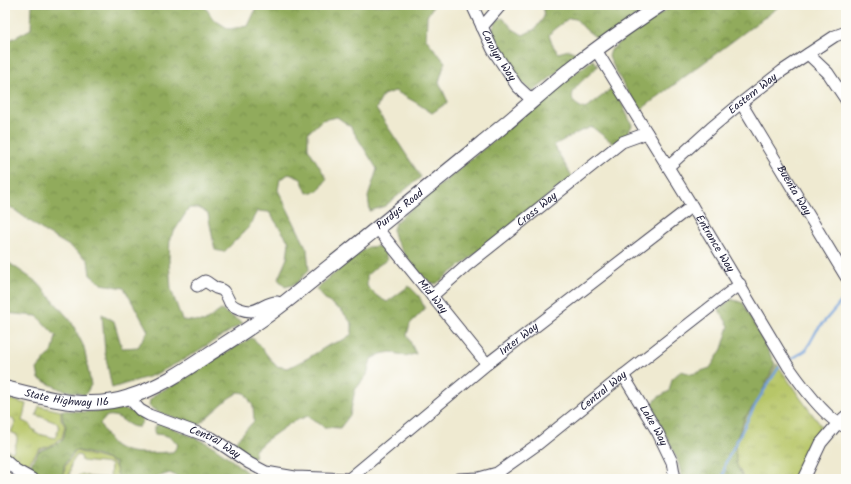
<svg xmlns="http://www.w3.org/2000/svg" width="851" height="484" font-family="Kalam,sans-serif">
	<defs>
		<pattern id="grass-tufts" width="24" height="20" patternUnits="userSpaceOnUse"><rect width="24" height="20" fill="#b7c668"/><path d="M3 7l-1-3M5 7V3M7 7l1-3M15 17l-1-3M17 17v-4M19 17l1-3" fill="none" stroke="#9daa5b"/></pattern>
		<pattern id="forest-crowns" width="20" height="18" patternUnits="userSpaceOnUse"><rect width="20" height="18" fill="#91ab5c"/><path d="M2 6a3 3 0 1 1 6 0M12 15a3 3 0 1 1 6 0" fill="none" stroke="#768b4d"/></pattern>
	</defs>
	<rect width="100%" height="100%" fill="#fdfcf7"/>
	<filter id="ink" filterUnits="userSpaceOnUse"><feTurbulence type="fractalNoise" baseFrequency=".025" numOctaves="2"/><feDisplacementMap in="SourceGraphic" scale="8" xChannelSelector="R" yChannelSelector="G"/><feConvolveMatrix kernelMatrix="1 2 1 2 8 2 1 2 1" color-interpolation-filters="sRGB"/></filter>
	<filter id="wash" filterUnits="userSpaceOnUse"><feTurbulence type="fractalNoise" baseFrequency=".012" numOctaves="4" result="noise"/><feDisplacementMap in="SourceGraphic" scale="16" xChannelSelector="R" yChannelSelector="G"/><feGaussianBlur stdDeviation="0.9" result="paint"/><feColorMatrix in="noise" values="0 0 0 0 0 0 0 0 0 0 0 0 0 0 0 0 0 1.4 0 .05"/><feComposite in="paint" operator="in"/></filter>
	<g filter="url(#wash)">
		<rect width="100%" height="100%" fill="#efead1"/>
		<path fill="url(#grass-tufts)" stroke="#6c7452" d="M777,364L801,399L822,427L815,447L804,464L796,479H744L736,463L735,443L746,417L758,400Z
			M5,398L26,404L22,421L30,424L32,429L35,430V433L55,438L59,428L57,423L36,415L39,406L61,411V419L65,426L62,438L50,446L39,449L26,467L19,465L5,455V450L13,452L17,441V435L11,432L15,423L13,419L5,417Z
			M76,451L108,460C117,464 116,471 119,479H75L78,476L82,474L90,477L110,478L111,464L82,461L81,456L77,455L71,464L69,479H64L65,466Z"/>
		<path fill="url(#forest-crowns)" stroke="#5a664c" d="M32,5H204L213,19L229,29L248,26L255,11L254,5H434L427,16L426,39L445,62L439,82L448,102L432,113L415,102L395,91L383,95L376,109L421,177L385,206L370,211L368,197L377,169L350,126L337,117L322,120L308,133V148L327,179L318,191L307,193L301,179L289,174L280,179L278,190L307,249L309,270L296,284L285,287L278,279L287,258L289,242L269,212L257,211L249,227L224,252L215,250L208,214L199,208H189L170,238L169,260L171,289L182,320L204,322L221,310L243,323L183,360L154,375L112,388L105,353L102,314L114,321L122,348L138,347L148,331L136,309L124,288L102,284L90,275L88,260L71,247L45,232L5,203V40L8,41L31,29Z
			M543,5H652L602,42L585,29L576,19L569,18L553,30L549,35L552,44L558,53L569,50L579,54L533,92L522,83L504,56L491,32L497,20L503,18L513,29L523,35L535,29L544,17Z
			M674,5H781L639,111L615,70L609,56L611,50L625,38Z
			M593,60L598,66C588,78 554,97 585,109L614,87L632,125L628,134L614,144L592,127L579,132L554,145L572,177L460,266L436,284C434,283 432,283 430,282C421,277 391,240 393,230C393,227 395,224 396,222L567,79Z
			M378,246L384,249L387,260L376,267L367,275V286L377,296L387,302L409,286L419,296L425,309L410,324L407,335L416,354L405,356L391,352L381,354L371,359L367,375L355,390L350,415L340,428L324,427L308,416L292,422L265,441L255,450L254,458L244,453L234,443L254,421L253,406L245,393L239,392L229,398L198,425L157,412L149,406L150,400L157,393L180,382L204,365L251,338L255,340L276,366L288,368L308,358L329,345L343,340L352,334V324L342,311L327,301L316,289L354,257L368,247Z
			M5,260L38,283L71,321L84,347L91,385L85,395L60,389L39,379L37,369L53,350L56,336L37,316L5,313Z
			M731,299L743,303L775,364L758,400L745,417L735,443L736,463L743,479H681C681,460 669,443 661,425C658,419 655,412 652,405L657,398L669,391L672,379L681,371L692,374L710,368L722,349L729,326L719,310Z
			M121,409C131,410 137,413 143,420L139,427C137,427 134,427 132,426C123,422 119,414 107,416L100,424C104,430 108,440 114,445C129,457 156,452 173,452L178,445C172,436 166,435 155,434L154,431V427L160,423C178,431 197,437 214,447C228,456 241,468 254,478V479H182L170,473L154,478L153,479H120L117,473L115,463C102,456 89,453 75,450L64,465L63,479H46L28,468L39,451L50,447L63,440L66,426L62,418V410L83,412Z"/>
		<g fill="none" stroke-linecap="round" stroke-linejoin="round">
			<path stroke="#72a0da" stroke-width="2.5" d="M790,360L806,350L817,330L846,296
				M723,479L725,464L758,400L779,367"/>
		</g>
	</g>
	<g filter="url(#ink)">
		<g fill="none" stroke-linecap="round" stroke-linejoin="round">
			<g stroke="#414052" stroke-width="13">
				<g id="minor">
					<path id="s1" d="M472,5L493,50L517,86L533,101"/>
					<path d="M482,27L501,5"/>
					<path id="s2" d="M596,50L692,206L788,366C800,383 827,421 846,427"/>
					<path d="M808,54L828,73L846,100"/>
					<path id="s3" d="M741,103L846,277"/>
					<path id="s4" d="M668,167L711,128L741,103L782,71L835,36L846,32"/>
					<path id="s5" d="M377,228L487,364"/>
					<path d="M197,286L205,281C209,283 212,286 216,288C219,289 222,289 224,292C227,295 228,299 230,303C235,308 244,311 251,311C260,310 269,301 277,302L280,305"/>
					<path id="s6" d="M432,296L465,267L622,142L647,133"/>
					<path id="s7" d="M623,375L658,433L672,462L675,479"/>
					<path id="s8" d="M129,398L140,410L149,415L212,438L249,463L266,472L295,477L351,479"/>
					<path d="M5,460L16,470L32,479"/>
					<path id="s9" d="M349,479L487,364L692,206"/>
					<path id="s10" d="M459,479L479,478L497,473L538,444L626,373L740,284"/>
					<path d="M804,479L821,443L838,423L846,416"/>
				</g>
			</g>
			<g stroke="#414052" stroke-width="16">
				<g id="major">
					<path id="s11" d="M5,388C45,398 88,411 129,397C158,388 184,371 209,354C231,340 254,326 275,310C292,297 308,284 325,270C384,223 444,174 503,126C526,107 549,86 573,67C601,45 630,25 660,5"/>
				</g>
			</g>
			<use href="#minor" stroke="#fff" stroke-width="11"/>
			<use href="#major" stroke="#fff" stroke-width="14"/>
		</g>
	</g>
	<g text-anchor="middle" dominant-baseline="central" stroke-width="4" stroke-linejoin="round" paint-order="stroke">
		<g font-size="11" fill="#22223b" stroke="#fdfcf7">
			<text stroke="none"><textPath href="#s1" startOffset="57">Carolyn Way</textPath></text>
			<text stroke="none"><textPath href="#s4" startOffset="112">Eastern Way</textPath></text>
			<text stroke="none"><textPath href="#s3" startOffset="102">Buenta Way</textPath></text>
			<text stroke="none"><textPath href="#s11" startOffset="457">Purdys Road</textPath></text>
			<text stroke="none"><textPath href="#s6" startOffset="136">Cross Way</textPath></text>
			<text stroke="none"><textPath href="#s2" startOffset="227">Entrance Way</textPath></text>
			<text stroke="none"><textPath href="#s5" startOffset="88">Mid Way</textPath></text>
			<text stroke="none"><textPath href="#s9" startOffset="220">Inter Way</textPath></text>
			<text stroke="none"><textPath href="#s10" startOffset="173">Central Way</textPath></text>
			<text stroke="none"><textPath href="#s11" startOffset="63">State Highway 116</textPath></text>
			<text stroke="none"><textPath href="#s7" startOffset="59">Lake Way</textPath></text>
			<text stroke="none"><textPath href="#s8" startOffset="98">Central Way</textPath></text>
		</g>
	</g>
	<rect width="851" height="484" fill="none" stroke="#fdfcf7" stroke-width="20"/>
</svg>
